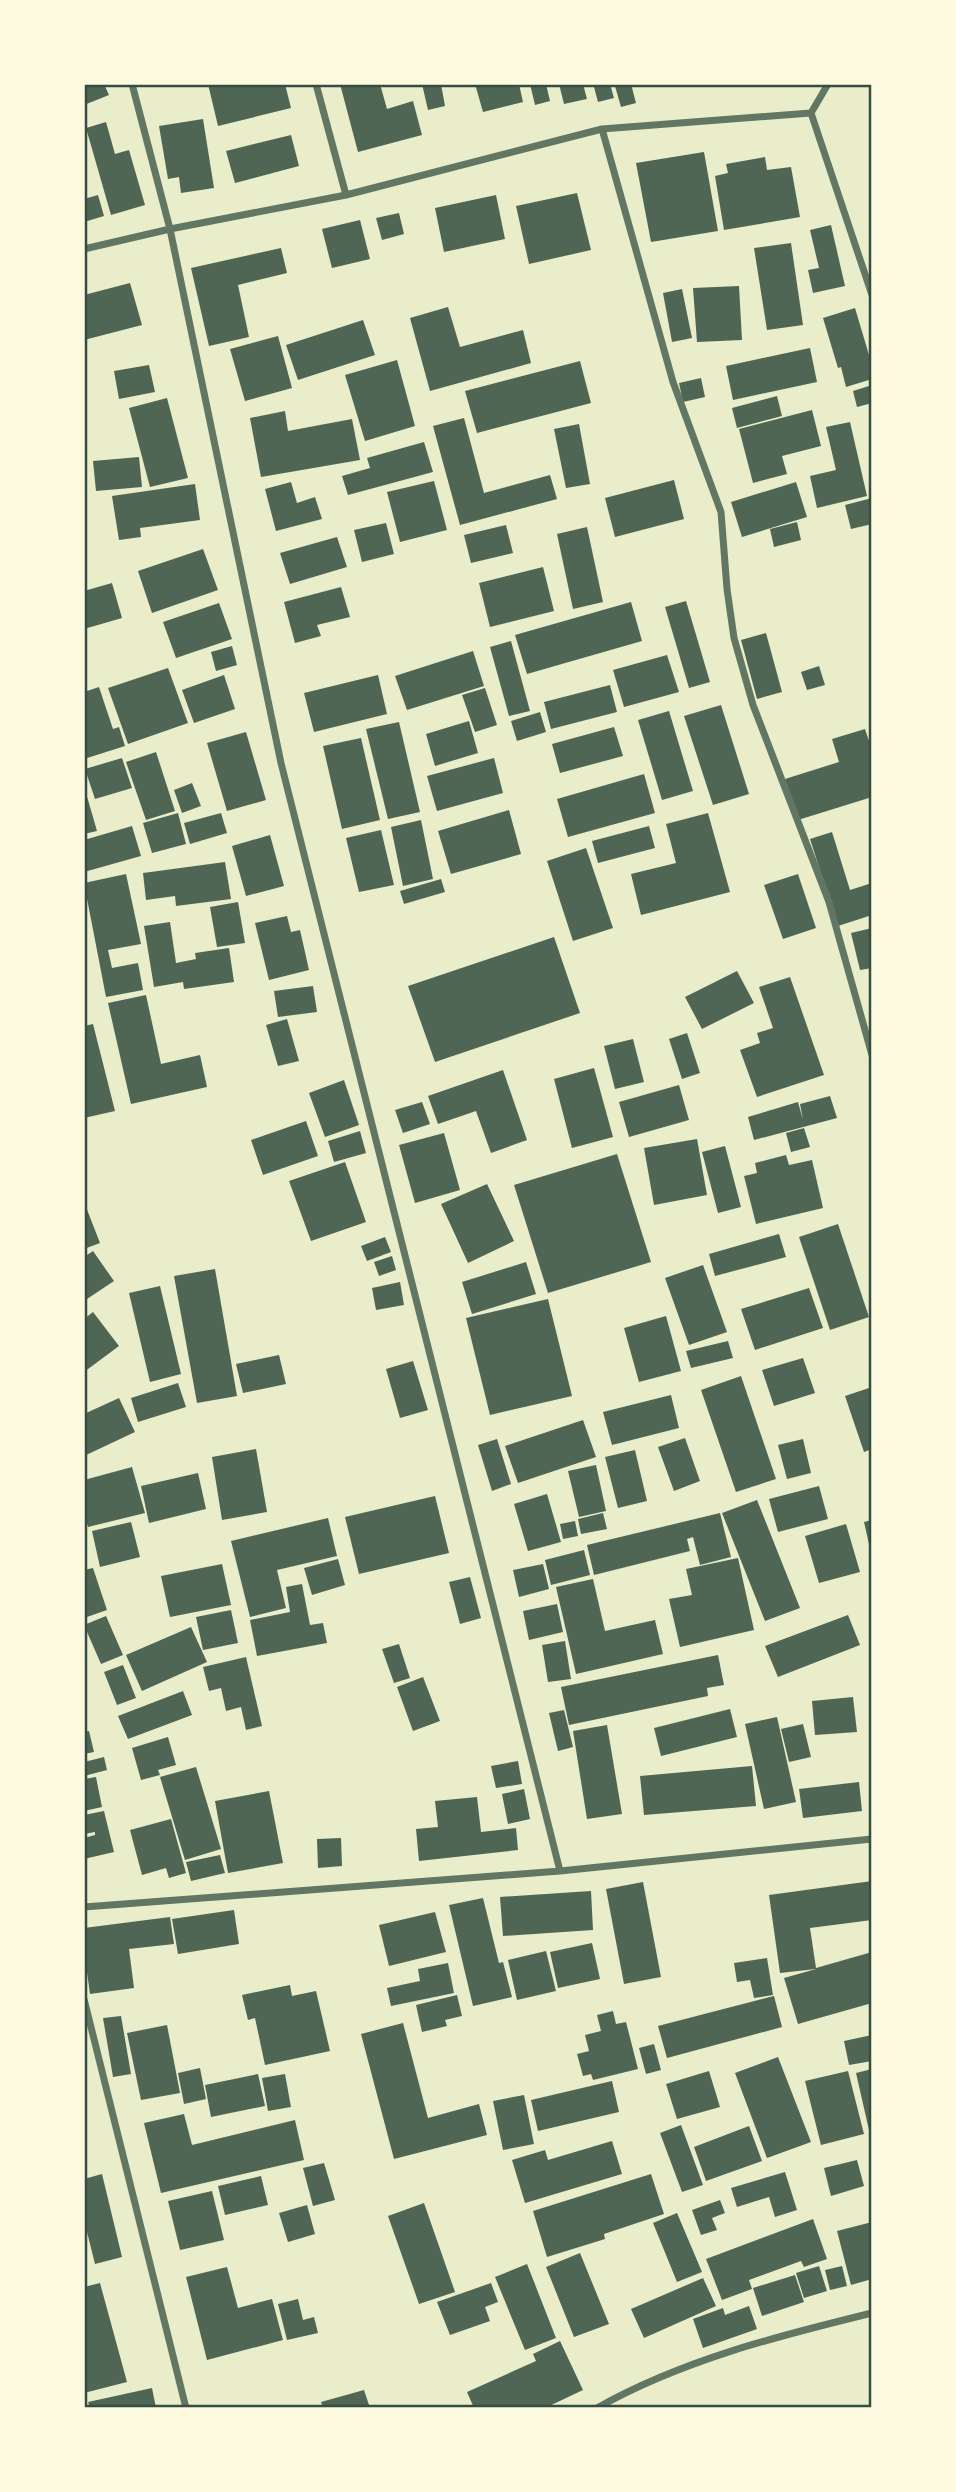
<svg xmlns="http://www.w3.org/2000/svg" width="956" height="2492" font-family="'DejaVu Sans',sans-serif">
	<rect width="100%" height="100%" fill="#e9edc9"/>
	<path fill="#4f6655" d="M84,84H104L109,95L84,105Z
		M208,84H285L291,108L218,126Z
		M340,84H380L387,109L413,101L422,135L358,152Z
		M422,84H441L445,106L428,110Z
		M475,84H519L523,102L483,112Z
		M530,84H546L550,101L535,105Z
		M559,84H583L587,99L564,104Z
		M604,84H610L614,98L598,102L594,87Z
		M623,84H631L636,103L621,107L615,86Z
		M203,119L214,188L181,193L179,177L168,179L159,126Z
		M106,122L115,154L129,150L145,205L111,215L86,128Z
		M291,135L299,166L235,183L226,151Z
		M704,152L718,231L651,242L636,163Z
		M765,157L767,170L791,167L800,217L724,230L715,176L728,173L726,164Z
		M577,193L591,250L529,264L516,206Z
		M98,195L104,216L84,222V199Z
		M496,195L505,239L444,252L435,208Z
		M399,213L404,234L382,240L376,218Z
		M360,220L370,259L332,268L322,229Z
		M831,225L845,286L813,293L808,270L819,268L810,230Z
		M791,243L803,325L767,330L754,248Z
		M281,248L287,273L238,285L249,337L209,346L191,268Z
		M130,283L142,325L84,340V295Z
		M739,286L742,340L697,342L693,288Z
		M682,289L692,338L672,342L663,293Z
		M448,307L460,347L523,330L531,363L430,391L410,318Z
		M855,308L872,365V379L846,387L841,367L838,368L823,318Z
		M363,320L375,355L298,380L286,345Z
		M278,336L292,388L245,401L230,349Z
		M810,348L817,382L733,400L726,366Z
		M397,360L415,426L365,441L345,375Z
		M580,361L591,403L477,433L465,391Z
		M149,365L155,392L119,399L114,371Z
		M701,378L705,397L683,402L679,383Z
		M872,385V403L857,407L853,391Z
		M777,396L782,416L737,428L732,408Z
		M167,398L188,478L150,487L129,408Z
		M812,410L821,446L782,456L787,474L753,483L739,429Z
		M285,411L288,431L352,419L360,460L261,477L250,418Z
		M464,418L484,493L550,475L557,499L460,525L433,426Z
		M850,422L867,496L817,508L810,476L836,470L826,427Z
		M579,424L590,484L566,488L554,429Z
		M424,442L433,472L348,495L342,476L370,468L367,458Z
		M139,457L142,487L96,491L93,461Z
		M674,480L684,519L615,537L605,498Z
		M434,481L447,530L400,542L387,492Z
		M291,482L297,503L315,497L322,519L276,531L265,489Z
		M796,482L807,517L742,537L731,502Z
		M195,484L200,520L140,528L141,537L119,540L112,496Z
		M872,498V524L851,529L845,505Z
		M797,522L801,540L774,547L770,529Z
		M386,523L394,554L362,562L354,530Z
		M506,525L513,553L471,563L464,535Z
		M587,527L603,602L573,609L557,534Z
		M337,537L347,567L290,584L280,553Z
		M203,549L218,590L152,613L138,571Z
		M543,567L554,611L490,627L479,583Z
		M112,583L122,618L84,629V591Z
		M341,587L350,617L317,625L321,636L295,643L284,602Z
		M686,601L710,682L689,688L665,607Z
		M631,602L642,641L527,674L515,635Z
		M219,603L232,639L176,658L163,622Z
		M766,633L782,692L757,699L741,640Z
		M511,641L530,711L509,716L490,647Z
		M232,646L237,665L216,671L211,652Z
		M473,651L484,686L407,710L395,676Z
		M667,655L679,692L624,707L613,670Z
		M819,666L825,685L807,690L801,672Z
		M168,668L188,723L128,744L108,688Z
		M224,675L235,709L194,723L182,690Z
		M378,675L387,714L314,732L304,693Z
		M610,685L617,712L551,729L544,702Z
		M99,687L113,729L119,727L125,746L84,759V692Z
		M485,688L497,725L475,732L462,695Z
		M721,705L749,794L713,805L684,716Z
		M669,711L693,791L662,800L638,720Z
		M540,712L546,732L517,741L511,721Z
		M469,721L478,753L435,766L426,734Z
		M399,722L420,812L388,819L366,729Z
		M614,727L623,756L560,773L552,744Z
		M865,729L872,750V797L798,820L785,779L839,762L832,739Z
		M246,732L266,800L227,811L207,743Z
		M361,738L380,820L342,829L323,746Z
		M156,752L175,811L146,820L126,762Z
		M122,758L132,788L95,799L85,769Z
		M494,758L503,793L437,811L427,776Z
		M644,774L655,813L568,837L557,799Z
		M192,783L201,806L182,813L174,790Z
		M84,786L97,831L84,834Z
		M509,810L521,854L451,874L438,831Z
		M178,813L186,844L152,853L143,823Z
		M221,813L227,833L190,844L184,823Z
		M708,813L730,892L641,915L631,874L676,863L666,824Z
		M421,820L433,879L403,886L391,827Z
		M132,826L141,856L84,872V840Z
		M649,826L655,848L598,863L592,841Z
		M381,830L394,885L359,892L346,838Z
		M832,832L850,890L872,883V915L838,926L810,839Z
		M270,835L284,886L246,896L232,846Z
		M586,848L613,928L573,941L547,861Z
		M225,862L231,899L176,906L175,896L146,900L143,873Z
		M126,874L141,944L108,950L112,968L138,963L143,990L106,997L84,883Z
		M798,874L816,928L783,939L764,885Z
		M441,879L445,892L404,904L400,891Z
		M238,902L245,943L217,947L210,907Z
		M287,916L291,932L300,930L309,970L269,980L255,923Z
		M170,922L176,963L196,959L195,953L229,948L234,982L184,989L183,982L154,987L144,926Z
		M872,928V968L860,970L851,933Z
		M554,937L580,1013L435,1062L408,986Z
		M737,971L754,1003L702,1029L685,997Z
		M790,977L824,1075L757,1097L740,1050L760,1043L757,1033L773,1028L759,987Z
		M313,986L317,1012L278,1017L274,991Z
		M146,995L161,1064L200,1055L207,1087L131,1104L108,1003Z
		M287,1019L299,1061L278,1066L266,1025Z
		M93,1024L115,1111L84,1118V1026Z
		M687,1033L700,1073L682,1079L669,1039Z
		M633,1039L644,1082L615,1089L604,1046Z
		M594,1068L613,1137L572,1148L554,1079Z
		M503,1070L527,1140L491,1153L476,1111L438,1124L428,1096Z
		M344,1080L359,1125L325,1137L309,1093Z
		M679,1085L689,1120L629,1137L619,1102Z
		M830,1096L837,1118L754,1140L748,1117L798,1102L803,1120L800,1104Z
		M422,1102L430,1124L403,1133L395,1110Z
		M306,1121L318,1156L263,1175L251,1140Z
		M804,1128L810,1147L791,1152L786,1133Z
		M360,1131L366,1153L334,1162L328,1141Z
		M444,1133L460,1190L415,1203L399,1145Z
		M697,1139L707,1195L654,1205L644,1148Z
		M725,1146L741,1207L718,1213L702,1152Z
		M617,1154L651,1262L548,1293L514,1185Z
		M786,1155L789,1165L812,1160L823,1208L756,1224L744,1176L757,1173L755,1163Z
		M345,1162L366,1222L311,1241L289,1181Z
		M487,1184L514,1241L468,1263L441,1204Z
		M86,1207L100,1243L84,1249V1208Z
		M838,1224L869,1317L830,1330L799,1237Z
		M779,1234L786,1257L715,1276L709,1254Z
		M385,1237L391,1252L367,1261L361,1246Z
		M93,1251L114,1281L84,1301V1257Z
		M392,1256L396,1270L379,1276L374,1262Z
		M526,1262L536,1294L472,1314L462,1282Z
		M703,1265L727,1332L689,1345L665,1278Z
		M215,1269L237,1396L197,1403L174,1276Z
		M400,1282L404,1305L376,1310L372,1288Z
		M160,1286L181,1374L150,1382L129,1293Z
		M809,1288L823,1328L755,1350L741,1309Z
		M548,1299L572,1396L490,1415L466,1318Z
		M93,1312L119,1346L84,1372V1319Z
		M666,1316L681,1371L639,1382L624,1328Z
		M728,1341L733,1358L691,1368L686,1351Z
		M279,1355L286,1384L243,1393L236,1364Z
		M803,1358L815,1393L774,1406L762,1370Z
		M413,1361L428,1410L400,1418L386,1369Z
		M741,1376L776,1479L736,1492L701,1390Z
		M178,1383L186,1407L138,1422L131,1398Z
		M872,1387V1449L864,1452L845,1396Z
		M671,1395L679,1428L612,1445L603,1412Z
		M119,1398L135,1432L84,1456V1414Z
		M583,1420L596,1457L518,1483L505,1446Z
		M685,1438L700,1481L674,1491L658,1447Z
		M497,1439L511,1484L492,1491L478,1445Z
		M803,1439L811,1473L787,1479L778,1445Z
		M256,1449L267,1512L222,1520L212,1457Z
		M635,1450L647,1501L618,1508L605,1457Z
		M596,1465L606,1511L579,1517L568,1471Z
		M132,1467L145,1513L88,1527L84,1512V1480Z
		M198,1473L206,1509L149,1523L141,1486Z
		M819,1486L828,1519L778,1532L769,1499Z
		M547,1494L561,1542L528,1551L514,1504Z
		M435,1496L449,1553L359,1574L345,1517Z
		M757,1500L800,1608L765,1621L722,1513Z
		M603,1513L607,1529L581,1534L578,1519Z
		M720,1513L731,1557L700,1565L693,1537L687,1539L690,1551L594,1575L587,1545Z
		M328,1518L337,1556L277,1570L286,1608L250,1617L231,1541Z
		M872,1520V1553H871L864,1522Z
		M575,1521L578,1536L563,1539L560,1524Z
		M131,1522L140,1557L100,1567L92,1531Z
		M846,1524L860,1572L819,1583L805,1536Z
		M584,1550L590,1575L551,1585L545,1560Z
		M738,1558L754,1630L680,1647L669,1599L692,1595L686,1569Z
		M338,1559L345,1585L312,1595L304,1568Z
		M222,1564L231,1605L170,1617L161,1576Z
		M543,1564L549,1589L519,1597L513,1570Z
		M93,1568L107,1610L84,1618V1570Z
		M470,1577L481,1618L460,1624L449,1582Z
		M593,1579L605,1631L655,1620L663,1654L576,1674L556,1587Z
		M302,1584L310,1625L323,1623L327,1643L257,1656L250,1620L290,1612L286,1587Z
		M557,1604L563,1632L529,1640L523,1611Z
		M231,1610L238,1643L203,1650L196,1617Z
		M848,1615L860,1645L778,1677L765,1646Z
		M106,1616L123,1655L101,1664L84,1625Z
		M191,1627L207,1662L142,1691L126,1655Z
		M565,1641L571,1679L548,1682L542,1645Z
		M399,1644L410,1678L394,1683L382,1649Z
		M718,1655L724,1685L707,1688L708,1696L569,1725L561,1687Z
		M246,1657L262,1726L246,1730L241,1707L226,1711L221,1688L209,1691L203,1667Z
		M123,1665L136,1698L117,1705L104,1672Z
		M423,1677L440,1721L413,1731L397,1687Z
		M183,1691L192,1715L128,1739L118,1716Z
		M853,1697L857,1732L815,1735L812,1701Z
		M730,1709L737,1737L661,1756L654,1728Z
		M564,1710L573,1747L558,1751L549,1713Z
		M777,1717L796,1802L764,1809L745,1724Z
		M803,1724L811,1757L789,1762L781,1729Z
		M607,1725L622,1814L587,1819L573,1731Z
		M89,1731L94,1752L84,1754V1732Z
		M168,1737L176,1765L158,1770L160,1775L141,1780L132,1748Z
		M104,1757L107,1770L84,1776V1762Z
		M518,1761L522,1784L496,1788L491,1766Z
		M752,1766L756,1806L644,1815L640,1776Z
		M196,1767L221,1849L185,1860L160,1777Z
		M96,1777L102,1807L84,1811V1779Z
		M859,1782L862,1811L803,1818L799,1789Z
		M524,1789L530,1819L508,1824L502,1794Z
		M269,1791L283,1863L228,1873L215,1801Z
		M477,1797L481,1832L516,1828L518,1850L419,1861L416,1829L438,1827L435,1801Z
		M104,1811L114,1852L84,1859V1838L95,1835V1832L84,1834V1815Z
		M171,1819L186,1873L169,1878L166,1868L142,1875L130,1830Z
		M341,1838L342,1866L318,1868L317,1839Z
		M220,1855L225,1873L191,1881L186,1862Z
		M872,1881V1920L810,1928L816,1968L872,1952V2003L798,2024L784,1978L816,1969L780,1973L769,1895Z
		M643,1882L661,1977L624,1984L606,1889Z
		M591,1891L593,1930L503,1936L500,1897Z
		M483,1898L499,1963L503,1962L512,1997L473,2006L449,1905Z
		M234,1910L239,1944L178,1954L172,1919Z
		M435,1912L446,1952L389,1966L379,1925Z
		M170,1917L174,1944L129,1949L134,1988L90,1994L84,1950V1928Z
		M592,1943L600,1979L558,1988L550,1952Z
		M546,1951L556,1991L517,2000L508,1960Z
		M767,1958L773,1995L754,1998L750,1980L737,1982L734,1963Z
		M448,1963L454,1993L391,2006L387,1988L420,1981L418,1969Z
		M290,1985L292,1996L316,1991L330,2051L265,2065L255,2018L248,2020L242,1995Z
		M457,1995L462,2016L445,2020L447,2026L422,2032L416,2005Z
		M774,1996L782,2027L667,2058L658,2026Z
		M613,2011L616,2024L626,2022L638,2069L593,2080L591,2074L583,2076L577,2054L589,2051L585,2035L601,2031L597,2015Z
		M121,2016L131,2074L113,2077L103,2018Z
		M403,2023L428,2118L479,2104L487,2135L394,2159L361,2034Z
		M167,2025L180,2093L141,2100L127,2033Z
		M872,2035V2061L849,2065L844,2041Z
		M654,2044L661,2070L646,2074L639,2048Z
		M778,2057L811,2142L767,2158L735,2073Z
		M200,2068L206,2099L184,2104L178,2073Z
		M872,2069V2139H871L856,2073Z
		M709,2071L720,2107L677,2119L666,2084Z
		M848,2071L864,2134L821,2145L805,2081Z
		M258,2074L265,2106L211,2117L205,2085Z
		M285,2074L291,2107L268,2111L262,2078Z
		M612,2081L619,2112L538,2131L531,2100Z
		M524,2095L534,2144L503,2150L493,2101Z
		M184,2114L192,2145L295,2120L304,2160L161,2193L144,2123Z
		M681,2125L703,2185L682,2192L660,2133Z
		M749,2126L762,2161L706,2181L694,2147Z
		M612,2141L622,2174L525,2203L512,2160L545,2150L548,2160Z
		M857,2160L864,2186L831,2196L824,2168Z
		M324,2163L335,2200L313,2206L303,2168Z
		M785,2172L797,2210L775,2217L769,2197L737,2207L731,2188Z
		M102,2174L122,2257L95,2264L84,2220V2179Z
		M651,2174L664,2214L604,2234L605,2239L547,2257L533,2211Z
		M261,2176L268,2205L225,2215L218,2186Z
		M212,2191L224,2240L180,2250L168,2201Z
		M720,2200L725,2213L712,2218L717,2230L701,2235L692,2210Z
		M424,2203L455,2292L419,2304L388,2216Z
		M307,2205L315,2234L288,2242L279,2213Z
		M677,2213L702,2272L677,2282L653,2223Z
		M813,2219L827,2259L804,2267L801,2261L749,2280L752,2289L722,2300L706,2259Z
		M872,2222V2279L851,2285L837,2231Z
		M580,2253L609,2324L574,2337L546,2267Z
		M527,2264L556,2338L525,2350L495,2277Z
		M819,2266L827,2291L804,2298L796,2273Z
		M842,2266L847,2286L830,2290L825,2270Z
		M227,2267L238,2308L272,2299L283,2340L207,2360L186,2277Z
		M795,2275L804,2302L762,2316L753,2288Z
		M703,2278L716,2306L644,2338L631,2309Z
		M100,2283L127,2382L84,2393V2287Z
		M491,2283L498,2302L485,2307L490,2321L450,2335L437,2302Z
		M298,2299L303,2320L314,2317L318,2333L287,2340L278,2304Z
		M749,2306L757,2329L703,2348L693,2319L723,2308L725,2315Z
		M560,2341L583,2390L545,2408H474L467,2392L536,2361L533,2354Z
		M152,2388L156,2408H90L88,2402Z
		M364,2390L370,2408H323L321,2402Z"/>
	<g fill="none" stroke-linecap="round" stroke-linejoin="round">
		<path stroke="#617663" stroke-width="7" d="M132,84L170,229L281,763L560,1871
			M316,84L346,195
			M811,113L872,295
			M811,113L828,84
			M602,129L673,382L721,512L727,589L734,638L753,705L829,902L872,1055
			M84,249L170,229L346,195L602,129L811,113
			M84,1907L560,1871L872,1839
			M84,1999L186,2408
			M597,2408C682,2360 778,2336 872,2313"/>
	</g>
	<rect width="956" height="2492" fill="none" stroke="#fefae0" stroke-width="172"/>
	<rect x="86" y="86" width="784" height="2320" fill="none" stroke="#344e41" stroke-width="2.5"/>
</svg>
